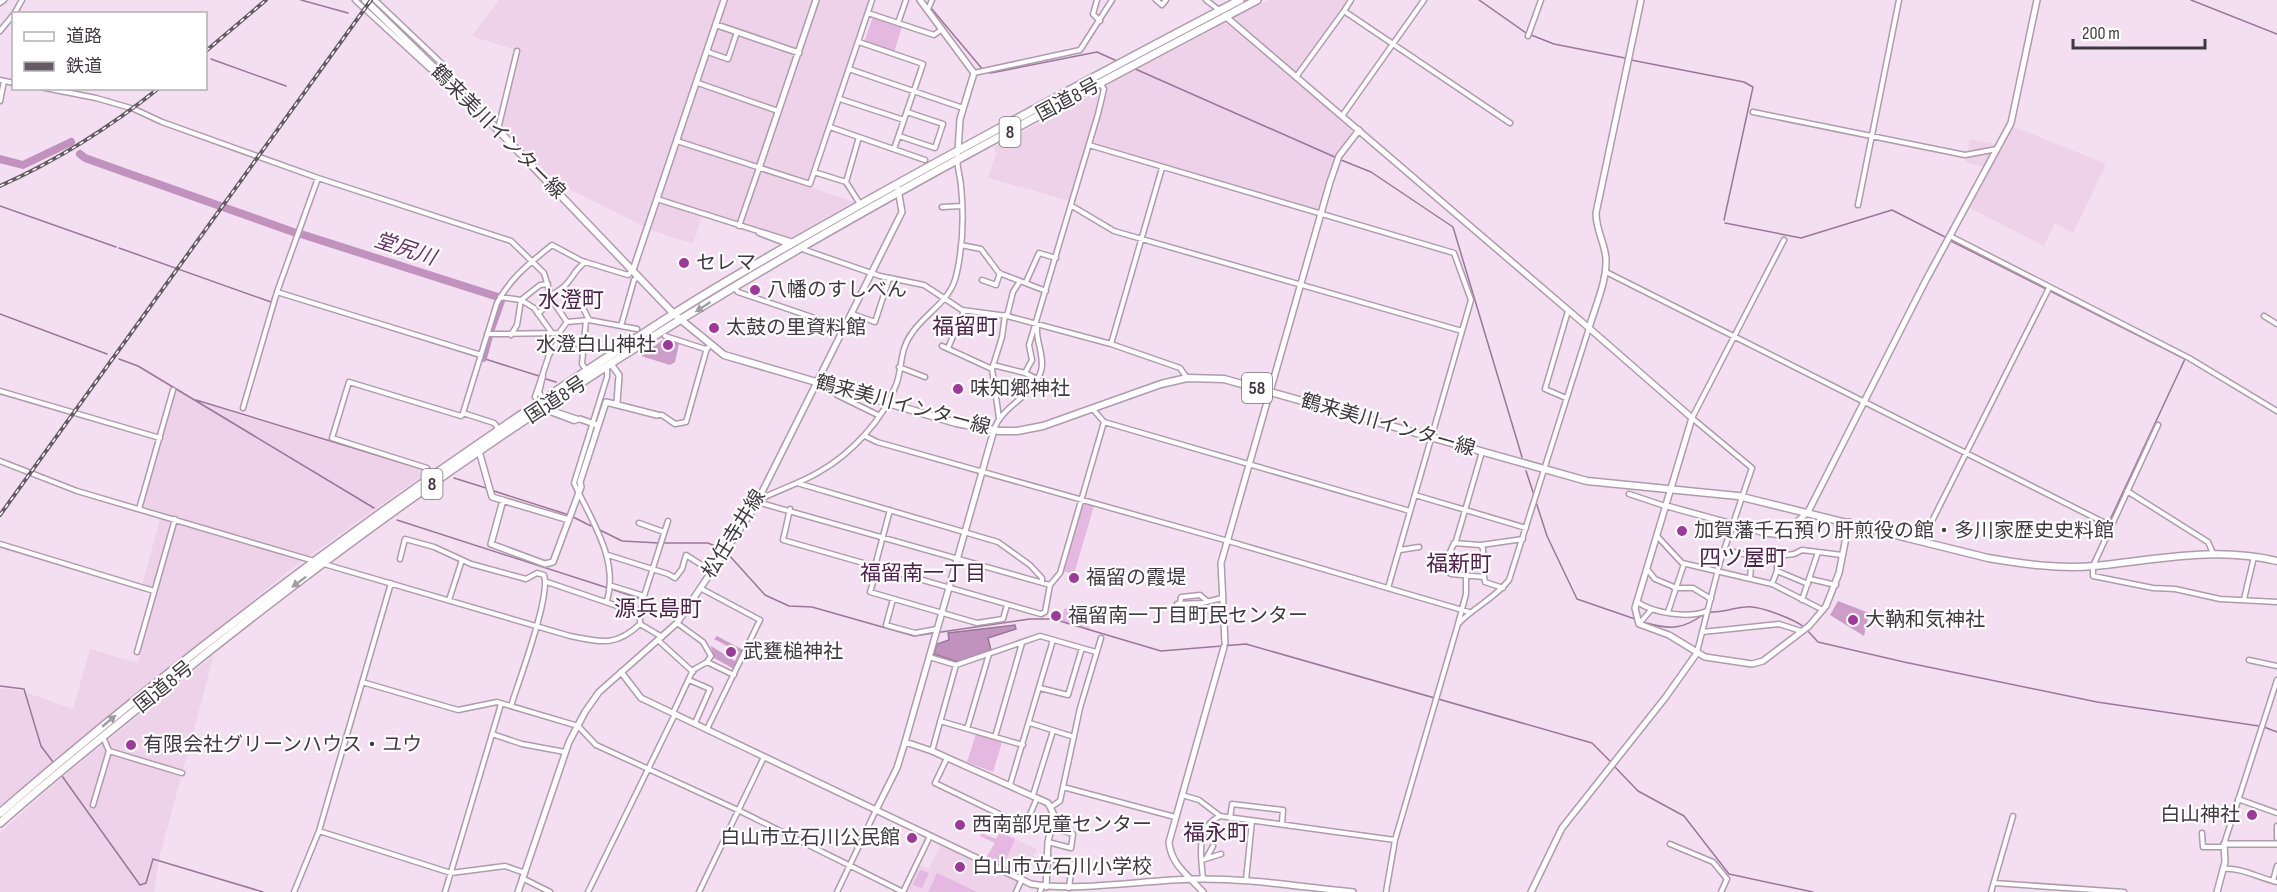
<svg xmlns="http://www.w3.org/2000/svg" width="2277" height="892" font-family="'Sofia Sans Condensed','Noto Sans JP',sans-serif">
	<rect width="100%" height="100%" fill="#f4dff2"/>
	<path fill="#edd2ea" d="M499,0H869L807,186L854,202L790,238L703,213L693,244L651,230L557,183L501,126L519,51L474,37L473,34Z
		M1269,0H1347L1297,72L1294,73L1234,18Z
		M1224,24H1230L1353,129L1334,162L1318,211L1093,145L1091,141L1108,84Z
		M1098,91V104L1070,201L988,178L996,153L994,147Z
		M2012,126L2106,164L2073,233L2055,223L2044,246L1970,208Z
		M1970,139L1996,144L1984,167L1965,162Z
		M177,389L192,400L427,472L294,567L117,709L0,807V688L22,691L73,709L90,649L138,663L157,589L142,585L162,512L142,506Z
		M214,655L160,855L154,892H0V833L54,784Z
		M1000,832L1037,849L1024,875L986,858L995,843L980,836L981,833L996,839Z
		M941,844L1019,881L1013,892H906L919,865L929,869Z"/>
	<path fill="#e4b8e0" d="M873,17L902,27L894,52L864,42Z
		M1083,503L1094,506L1074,574L1062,571Z
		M1069,607L1090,628V629L1062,621L1064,609Z
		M976,734L1002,742L993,772L967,762Z
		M1000,832L1015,839L1003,866L986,858L995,843L980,836L981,833L996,839Z
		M920,870L929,873L922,888L913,885Z
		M937,873L977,892H928Z"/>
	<path fill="#cc9dc8" d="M664,339L679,344L675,362L670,365L641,356Z
		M1838,601L1869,613L1864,636L1830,615Z
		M717,636L743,650L734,669L714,658L711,646L735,661L739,652L714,639Z"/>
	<path fill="#c092bd" stroke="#9a7798" stroke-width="1.5" d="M1015,625L1016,629L988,638L991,650L958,662L934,654L937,644L949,640L948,633Z"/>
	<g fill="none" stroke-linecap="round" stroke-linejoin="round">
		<path stroke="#9a7798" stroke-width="1.5" d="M301,0L348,13
			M1479,0L1526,33L1554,44L1625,58
			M2191,0L2277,34
			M931,8L984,71L991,73L1097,52L1117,61
			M211,59L286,86
			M1631,60L1744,82L1753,87L1724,220
			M1133,68L1337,158
			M1341,160L1371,172L1453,227L1522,457
			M0,206L116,247
			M1725,223L1801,238L1892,210L1945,237
			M1949,240L2185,359L2109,522
			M119,248L271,302L273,297
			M293,299L478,357
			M0,314L107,354
			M482,358L539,376
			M119,359L138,366L374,508
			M546,379L556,382
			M196,400L425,470
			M1526,471L1534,495
			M454,478L486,488
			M494,491L569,515
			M1536,502L1547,536L1577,599L1635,619
			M573,517L591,526
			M397,520L608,588
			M598,529L622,541L659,543
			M664,543H708L722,549
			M728,554L765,595L789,606L812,607L914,636L1030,619H1053L1161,651L1246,644L1592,743L1611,762
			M614,590L641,599
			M1709,612C1725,612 1732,608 1746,607C1758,605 1794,619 1804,627
			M1647,623C1670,630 1684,629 1704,614
			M1807,630L1818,642L1904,662L2097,702L2259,726
			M0,686L24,689L41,746L53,762
			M2264,727L2277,732
			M1615,767L1638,791L1684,816L1729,874L1813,892
			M62,776L140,885L146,883L153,859L263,892"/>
		<path stroke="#c092bd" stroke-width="8" d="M80,154L85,158L141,178
			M0,159L23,165L71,142
			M144,179L296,233
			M301,234L498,297
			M490,332L501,301
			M483,358L489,336"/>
		<g stroke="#af9bad" stroke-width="7">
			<path id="street" d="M355,0L430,69L439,72L441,63L436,58L375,0
				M1097,0L1093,14L1100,21
				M1156,0L1162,5L1166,0
				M1206,0L1219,10
				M0,3L4,0
				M928,9L932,0
				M1344,11L1351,0
				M868,13L934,35L942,29
				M14,14L22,0
				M898,23L906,0
				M0,31L14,14
				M1528,36L1541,0
				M859,42L923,64L894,149
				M708,52L728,59L737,32
				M849,69L963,108
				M974,73L1080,50L1112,0
				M1296,77L1344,11L1510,123
				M0,80L14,83
				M698,83L778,111
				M45,88L96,98L134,109L162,122L318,178L511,241L544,273L552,300L567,322
				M840,99L904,120
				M0,101L4,81
				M1753,112L1965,155L1997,149
				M1342,116L1424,0
				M830,127L925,160
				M498,129L517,51
				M899,136L935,148L943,124L907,112
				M677,141L810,184L872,0
				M1089,145L1454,253L1471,300L1388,588
				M814,172L846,182L860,204
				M846,182L859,137
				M657,199L793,242
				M1858,205L1899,0
				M1072,206L1114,231L1462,331
				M942,207L962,206
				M739,226L759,168
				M759,233L785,243
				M1950,236L2189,358L2277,411
				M961,245L981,249L999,273L1020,281L1013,292L1007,316
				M805,250L880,276L924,285L962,310L1007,316L1111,344L1180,368L1187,378
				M1606,272L2111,526
				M982,280L996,285L1000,273
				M1020,281L1046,291
				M1026,282L1039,253L1056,258
				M734,287L738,292L844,328
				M564,288L580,302L589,320
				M277,292L481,355
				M551,295C574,283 569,275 585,262
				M500,297L521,300L534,308L552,333
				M538,314L552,300
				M852,314L875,322L889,279
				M2264,316L2277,324
				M586,320L582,364L587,371
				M621,326L634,280L638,277
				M487,334L559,333L567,322L589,320L637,329
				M511,335L517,325L521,300L540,285L548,284
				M665,336L705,349L708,348
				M559,338L560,343L584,344
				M1111,344L1162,168
				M942,346L992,369
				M948,348L964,311
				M993,365L1025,373L1037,379
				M899,367L925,377
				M607,368V377L574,483C591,520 619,559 607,601
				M1025,373L1032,360L1029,345L1098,114L1104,89L1100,83
				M543,376L539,392L543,399
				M836,388L837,395L878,415
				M0,391L160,438
				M535,397L549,355L559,340
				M1566,398L1545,389L1568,311
				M243,408L277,292L318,178
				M1092,408L1104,422L1410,511
				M542,409L574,421L580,419
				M557,412L578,419
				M657,415H662L675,424L686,422L707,348
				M999,418L992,369L1002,337L1005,315
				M2158,425L2093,566V576L2153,588L2175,589L2220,599L2277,602
				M499,429L494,423L463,413L497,303C511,277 530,263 552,245L582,261L628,275L633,270
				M994,430C1001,406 1034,396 1041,371C1045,357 1036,342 1037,328
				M865,436L877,442L1228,541L1469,612
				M0,461L77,491L314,561
				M427,468L332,438L349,382L461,416L463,414
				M797,483L998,542L1030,565L1042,578V582
				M2127,491L2208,542L2213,553
				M1629,494L1665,506
				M1415,495L1526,528
				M757,501C777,490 799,484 819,472C851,454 883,420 896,385C903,367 899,350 912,333C927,311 952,301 957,272C963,244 964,215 961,186C960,173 955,163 958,151
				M757,502L1050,585
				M139,509L173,390
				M790,509L783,540L1041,614L1045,612L1050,585L1060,573L1104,422
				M639,523L664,532
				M1657,536L1682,563L1772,584L1823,610
				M1922,541L2049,288
				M1454,543L1480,545L1483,548L1484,577L1451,574L1447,571C1448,560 1449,550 1456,541L1482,452
				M0,544L154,591
				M1481,545L1523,539
				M1400,550L1419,547
				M1725,550L1762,558L1794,554L1802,550L1842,555
				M608,555L668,574L675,578L682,569L686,555L711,571
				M400,559L405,539L434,547L471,564L526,579L537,573L544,575C551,596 519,680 511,706
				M324,564L570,636C601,642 616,647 640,624L662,637
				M875,566L890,510
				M878,567L870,592L977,623L1003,619L1007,605
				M1647,569L1655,579L1674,587
				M1777,571L1808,584
				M1484,577L1485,582L1503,588
				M1750,578L1752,557
				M1810,579L1836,585
				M547,582L632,611L640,616V624
				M1772,584L1777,571V555
				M612,586L644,596
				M700,588L760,620L707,729
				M1674,588H1693L1711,599
				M893,599L886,625L915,633L937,629
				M2244,599L2254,557
				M449,600L462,560
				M1802,600L1818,552
				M1637,602C1654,613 1688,619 1707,611
				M1177,604L1202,603L1222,598
				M1180,604L1181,597L1200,595L1207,601
				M1668,612L1684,564
				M640,616L644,596L668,521
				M1458,624L1466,594V575
				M1639,624L1650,611
				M1702,632L1779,624L1801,631
				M659,641L693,672
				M137,652L175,519
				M1697,652L1720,562L1752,468L1692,418L1784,240
				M929,657L956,665L1040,636L1096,652
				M2249,660L2277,666
				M707,662L734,675
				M689,680L710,689L695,723
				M362,682L458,710L497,702L578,726L596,745L740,811L903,892
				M1040,688L1068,695L1082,648
				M673,713L693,670L707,662L711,656L703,642L677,623
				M940,721L1023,745
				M1030,723L1074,737
				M967,729L989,654
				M492,734L522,744L565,752
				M995,737L1022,643
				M109,751L182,773
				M932,751L956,665
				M947,758L935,783L1022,825L1026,824L1037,798
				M1010,785L1053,640
				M1063,787L1175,817
				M1033,795L1053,731
				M1182,795L1199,800L1220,816L1395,840
				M2238,799L2277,813
				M93,805L109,751L103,737
				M1051,807L1060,801L1080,708L1101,638
				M1230,818L1232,804L1283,810L1282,823
				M2277,826V838
				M319,831L451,873L505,866L525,873
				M2202,833L2203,847H2224
				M1048,842L1071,848L1073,834L1052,828
				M1670,844L1713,862L1727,879L1721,892
				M2224,844L2277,680
				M1207,857L1213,846
				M1047,858L1072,864L1069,888
				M1202,860L1221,854
				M2224,869C2240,867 2259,878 2277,882
				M522,878L550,892
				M1203,879C1201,856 1195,828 1220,816
				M1246,880L1252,821
				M2273,881L2277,866
				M1994,883L2124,892
				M294,892L319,831L391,583
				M445,892L501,704
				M588,892L675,714
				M699,892L764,757
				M837,892L876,810
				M903,892L930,836
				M1016,892L1022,879
				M1040,892L1042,886
				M1386,892L1395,840L1458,624C1474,607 1494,599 1509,580L1589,328
				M1991,892L2013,816"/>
		</g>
		<g stroke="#af9bad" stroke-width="8">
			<path id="secondary" d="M920,0L974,73L960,119L958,151
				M1641,0L1596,213C1596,231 1605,243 1606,259C1607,281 1595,307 1589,328L1692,418L1635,608L1639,624L1669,635L1705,657L1752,664L1763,661L1809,626L1826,606L1839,573L1849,522
				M1225,16L1589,328
				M717,25L799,53
				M759,168L816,0
				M633,270L724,0
				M611,364L619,375L617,403
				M580,419L597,425
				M479,451L492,497L569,520
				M503,500L491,544L545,564L553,562L581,487L580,482L606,402L657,415
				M1667,506L1765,533L1782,535L1808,512L1926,280L2011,123L2037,0
				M1225,643L1221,563L1330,182L1339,156L1359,130
				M621,672L641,698L1031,884C1077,892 1145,880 1194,879C1248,878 1300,887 1353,892
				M905,742L932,751L1048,803L1054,815L1048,842L1046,887
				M876,810L897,768L905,742L994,430
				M518,892L569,742L585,712L599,692L677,623L754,508L902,212L898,189
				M1203,892C1188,875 1171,865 1169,842L1224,647
				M1531,892L1562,828L1665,698L1697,653
				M2217,892L2225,862L2224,844H2277"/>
		</g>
		<g stroke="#af9bad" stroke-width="9">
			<path id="primary" d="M365,0L498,130L674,314L724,355L956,423L999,431H1017L1043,426L1161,384L1187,378L1224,379L1587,481L1738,496L1988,558C2023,564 2058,569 2094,566C2156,560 2215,546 2277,561"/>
		</g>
		<g stroke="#af9bad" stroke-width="10">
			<path id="highway" d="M0,813C211,630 437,466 672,315C734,275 800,239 865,202C989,133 1114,66 1240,0
				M0,823C53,776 108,732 163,688C345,540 538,404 739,284C908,183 1083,92 1257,0"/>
		</g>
		<use href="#street" stroke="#fff" stroke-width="4"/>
		<use href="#secondary" stroke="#fff" stroke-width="5"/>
		<use href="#primary" stroke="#fff" stroke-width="6"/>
		<use href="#highway" stroke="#fff" stroke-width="7"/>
		<g stroke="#665b64" stroke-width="4">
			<path id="rail" d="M206,51L266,0
				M0,186C58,160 109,128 159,88
				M0,515L371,0"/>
		</g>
		<use href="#rail" stroke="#fff" stroke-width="1.5" stroke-dasharray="4.5" stroke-linecap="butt"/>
	</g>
	<defs><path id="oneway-solid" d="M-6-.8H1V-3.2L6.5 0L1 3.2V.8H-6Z" transform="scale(1.5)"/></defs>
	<g fill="#a09ca0">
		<use href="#oneway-solid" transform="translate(703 307) rotate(147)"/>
		<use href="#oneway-solid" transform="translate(299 582) rotate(143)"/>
		<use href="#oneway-solid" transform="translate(109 721) rotate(-40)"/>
	</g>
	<g fill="#9e389b" stroke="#fff" stroke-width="2">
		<circle cx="684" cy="263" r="6"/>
		<circle cx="755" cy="290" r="6"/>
		<circle cx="714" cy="328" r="6"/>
		<circle cx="668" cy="345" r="6"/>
		<circle cx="958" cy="389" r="6"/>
		<circle cx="1682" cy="531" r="6"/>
		<circle cx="1074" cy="578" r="6"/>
		<circle cx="1056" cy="616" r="6"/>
		<circle cx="1853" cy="620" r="6"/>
		<circle cx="731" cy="652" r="6"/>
		<circle cx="131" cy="745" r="6"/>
		<circle cx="2252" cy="815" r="6"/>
		<circle cx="960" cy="825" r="6"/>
		<circle cx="912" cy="838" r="6"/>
		<circle cx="960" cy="867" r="6"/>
	</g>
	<g text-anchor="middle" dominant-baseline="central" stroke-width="4.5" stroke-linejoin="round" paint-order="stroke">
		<g fill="#fff" stroke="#7a7479" stroke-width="1.5">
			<rect x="999.5" y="117" width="21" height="30" rx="4.5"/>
			<rect x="1242" y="373" width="30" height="30" rx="4.5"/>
			<rect x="421.5" y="469" width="21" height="30" rx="4.5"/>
		</g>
		<g font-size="18" font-weight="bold" fill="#413940">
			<text x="1010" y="132">8</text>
			<text x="1257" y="388">58</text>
			<text x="432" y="484">8</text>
		</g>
		<g font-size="20" fill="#413940" stroke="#fff">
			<text transform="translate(1068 100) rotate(-28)">国道8号</text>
			<text transform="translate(498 132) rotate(45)">鶴来美川インター線</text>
			<text transform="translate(556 400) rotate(-33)">国道8号</text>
			<text transform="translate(903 405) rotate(15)">鶴来美川インター線</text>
			<text transform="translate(1388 425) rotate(16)">鶴来美川インター線</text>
			<text transform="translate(734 534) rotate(-58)">松任寺井線</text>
			<text transform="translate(164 687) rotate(-39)">国道8号</text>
		</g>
		<g font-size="20" fill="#413940" stroke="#fff" text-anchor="start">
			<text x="696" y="263">セレマ</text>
			<text x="767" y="290">八幡のすしべん</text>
			<text x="726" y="328">太鼓の里資料館</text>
			<text x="656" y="345" text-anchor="end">水澄白山神社</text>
			<text x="970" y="389">味知郷神社</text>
			<text x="1694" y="531">加賀藩千石預り肝煎役の館・多川家歴史史料館</text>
			<text x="1086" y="578">福留の霞堤</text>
			<text x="1068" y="616">福留南一丁目町民センター</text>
			<text x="1865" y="620">大靹和気神社</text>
			<text x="743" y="652">武甕槌神社</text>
			<text x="143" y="745">有限会社グリーンハウス・ユウ</text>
			<text x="2240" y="815" text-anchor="end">白山神社</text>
			<text x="972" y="825">西南部児童センター</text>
			<text x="900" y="838" text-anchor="end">白山市立石川公民館</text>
			<text x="972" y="867">白山市立石川小学校</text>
		</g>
		<g font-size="21" font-style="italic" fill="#6c336a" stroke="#fff">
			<text transform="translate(405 249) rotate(18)">堂尻川</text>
		</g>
		<g font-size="21" fill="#4f1e4d" stroke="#fff">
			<text x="923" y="573">福留南一丁目</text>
		</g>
		<g font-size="22" fill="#4f1e4d" stroke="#fff">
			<text x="571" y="300">水澄町</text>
			<text x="965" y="327">福留町</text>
			<text x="1743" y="558">四ツ屋町</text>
			<text x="1459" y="564">福新町</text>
			<text x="658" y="609">源兵島町</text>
			<text x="1216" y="833">福永町</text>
		</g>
	</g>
	<rect x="12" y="12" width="195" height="78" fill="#ffffff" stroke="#b3b0b3" stroke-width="1.5"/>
	<rect x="24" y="32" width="30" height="9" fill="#ffffff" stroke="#b3b0b3" stroke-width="1.5"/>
	<text x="66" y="42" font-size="18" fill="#413940">道路</text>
	<rect x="24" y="62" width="30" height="9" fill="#665b64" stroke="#b3b0b3" stroke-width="1.5"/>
	<text x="66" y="72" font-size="18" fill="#413940">鉄道</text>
	<path d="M2073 39v9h132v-9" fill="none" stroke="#413940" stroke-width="3"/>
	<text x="2082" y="39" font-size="18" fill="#413940" stroke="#ffffff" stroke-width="4.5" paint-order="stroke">200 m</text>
</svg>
